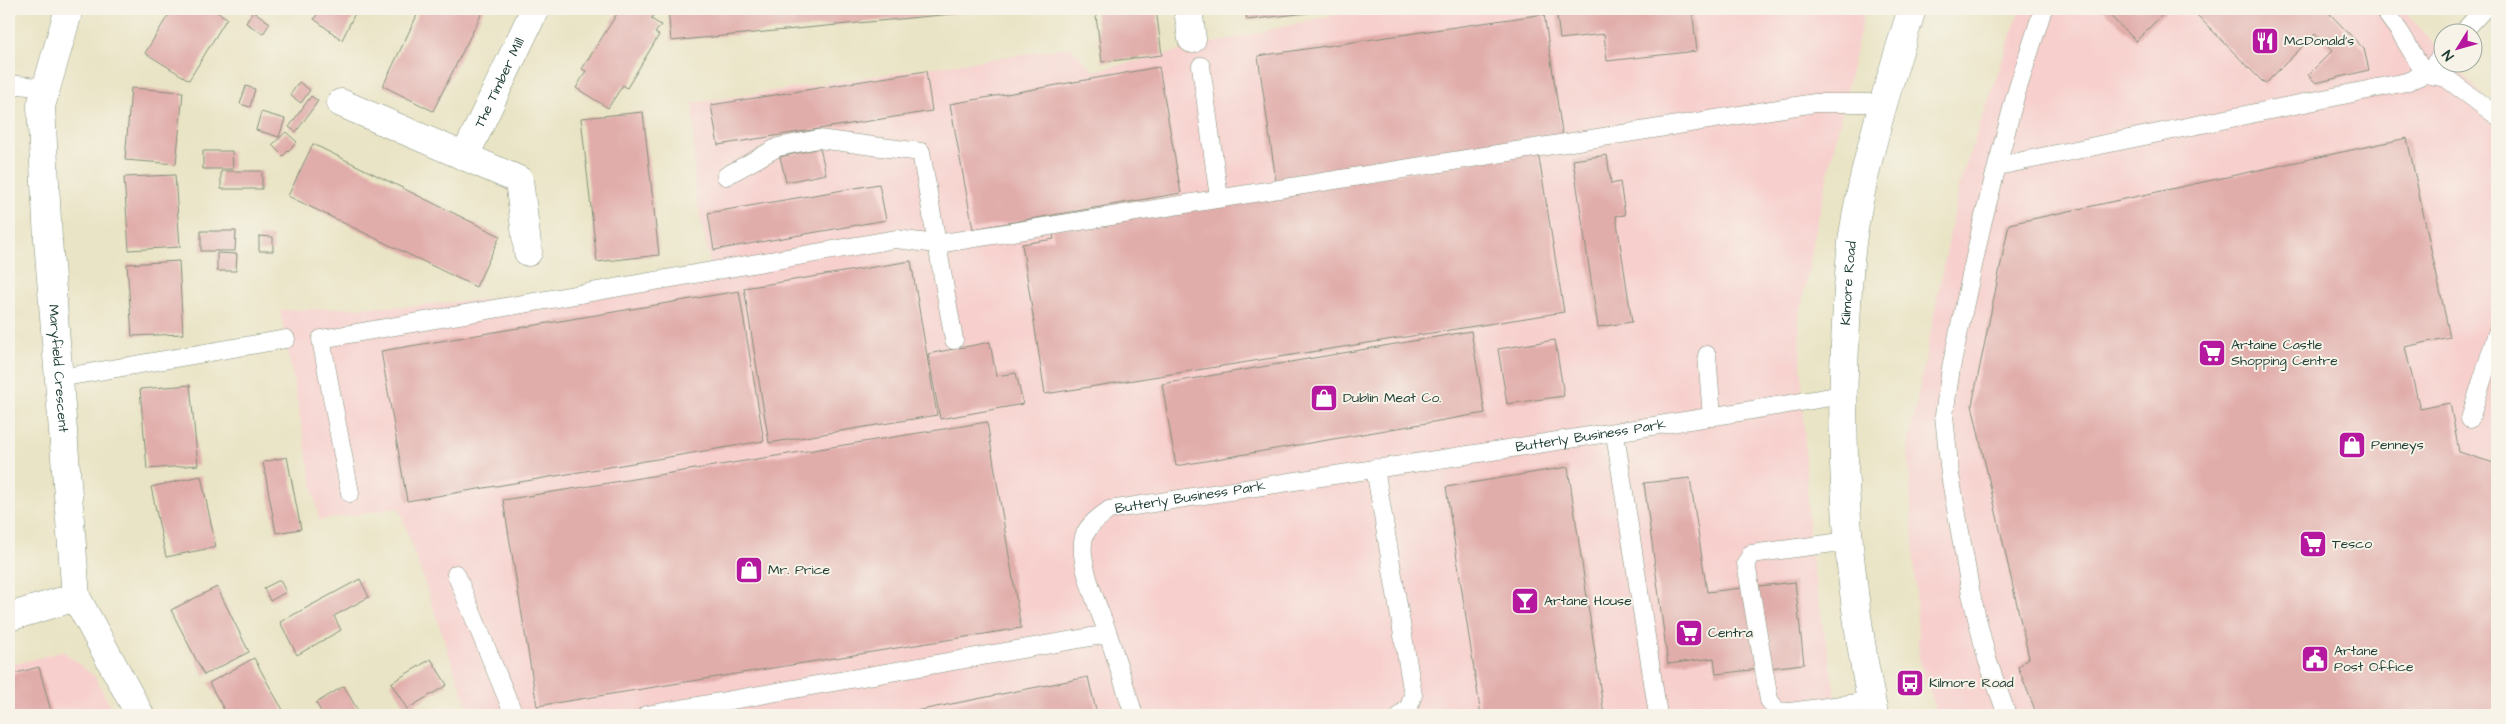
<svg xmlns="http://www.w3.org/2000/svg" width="2506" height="724" font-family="'Architects Daughter',sans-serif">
	<rect width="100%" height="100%" fill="#f7f3e8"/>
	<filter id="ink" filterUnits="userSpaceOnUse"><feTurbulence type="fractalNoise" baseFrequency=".02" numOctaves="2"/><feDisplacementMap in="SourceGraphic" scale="10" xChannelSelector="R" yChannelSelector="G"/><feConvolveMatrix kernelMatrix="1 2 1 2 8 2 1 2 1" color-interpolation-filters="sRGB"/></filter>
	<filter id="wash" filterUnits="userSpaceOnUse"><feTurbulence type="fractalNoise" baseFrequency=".0096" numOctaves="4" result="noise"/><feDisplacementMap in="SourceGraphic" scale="20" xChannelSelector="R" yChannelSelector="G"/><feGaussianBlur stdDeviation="1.12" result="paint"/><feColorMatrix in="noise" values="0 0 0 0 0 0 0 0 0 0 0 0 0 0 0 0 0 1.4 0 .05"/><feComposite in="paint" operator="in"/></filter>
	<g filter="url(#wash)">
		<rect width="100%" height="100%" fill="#e9e4c5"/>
		<path fill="#f7d0ce" d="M1358,9H1865L1818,219L1799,318L1810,552L1839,715H470L399,508L319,520L280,310L414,306L713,277L695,192L693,103L1070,47L1094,71Z
			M2020,9H2402L2443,53L2444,62L2452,63L2497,111V715H1937L1919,659L1908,446L1960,182Z
			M63,651L95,677L115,715H9V666Z"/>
		<g id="blocks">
			<path fill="#e1adab" d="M172,9H212L227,18L189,80L145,53Z
				M321,9H357L342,40L314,19Z
				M420,9H484L433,111L383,86Z
				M620,9H658L651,19L661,25L655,33L659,35L627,88L623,85L608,108L576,88L586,71L582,69Z
				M668,9H993V10L671,41Z
				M1095,9H1156L1162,55L1102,62Z
				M1245,9H1332V10L1247,20Z
				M1556,9H1692L1697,51L1607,61L1604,34L1560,39Z
				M2103,9H2168L2136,41Z
				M2191,9H2335L2330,14L2364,49L2369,70L2316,83L2308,75L2332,51L2315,34L2265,84Z
				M253,11L270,23L263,34L246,23Z
				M1544,14L1563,139L1276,181L1258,56Z
				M1159,67L1181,193L973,229L950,104Z
				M926,71L932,111L718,145L711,105Z
				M299,82L310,90L301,103L290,95Z
				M246,86L255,89L250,107L240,104Z
				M131,88L183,92L176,164L125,160Z
				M311,96L318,101L296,132L289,127Z
				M261,112L285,119L279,137L256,130Z
				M643,112L659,255L597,262L581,118Z
				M286,132L297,142L283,156L272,145Z
				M2407,138L2450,337L2405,347L2420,409L2450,403L2459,452L2497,464V715H2037L2018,667L2029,658L1972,405L2009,224Z
				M313,144L500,236L476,287L288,196Z
				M820,148L826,174L786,182L780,157Z
				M203,151H232L233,169H203Z
				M1538,152L1564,312L1045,394L1022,244L1054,239L1052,229Z
				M1607,155L1611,184L1620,182L1625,215L1616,216L1632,322L1598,327L1573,160Z
				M221,171H262V189H221Z
				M175,175L180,247L129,250L124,177Z
				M879,184L886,220L714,250L708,213Z
				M201,231H236L235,251H201Z
				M259,236L273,237V251H259Z
				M217,253L237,254L236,271H217Z
				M179,261L183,334L132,336L127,264Z
				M911,261L937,415L769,443L744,288Z
				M739,291L764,441L407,501L381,351Z
				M1471,331L1485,413L1176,466L1162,384Z
				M1555,340L1564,396L1507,404L1498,349Z
				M990,342L996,376L1016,373L1023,404L940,419L928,354Z
				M190,385L198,465L147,469L140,389Z
				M987,422L1021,628L537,706L503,500Z
				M287,457L301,529L276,533L263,462Z
				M1568,467L1604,715H1481L1446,487Z
				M201,476L216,547L166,557L151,487Z
				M1690,478L1707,592L1795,582L1804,664L1716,674L1714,658L1668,664L1644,483Z
				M360,579L369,597L334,616L341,630L297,655L280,622Z
				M280,580L286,592L270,601L264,588Z
				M217,587L249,652L204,675L171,610Z
				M254,658L272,691L286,715H227L209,683Z
				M431,659L447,685L407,709L391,683Z
				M39,667L52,715H9V675Z
				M1088,677L1097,715H906V713Z
				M344,686L358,711L350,715H323L316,703Z"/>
		</g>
	</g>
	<g filter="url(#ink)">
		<use href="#blocks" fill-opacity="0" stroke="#84907c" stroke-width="1"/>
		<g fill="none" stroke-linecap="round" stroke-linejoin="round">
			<g stroke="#84907c" stroke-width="19">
				<g id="service">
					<path d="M2383,9L2400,32L2425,74L2446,78L2497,116"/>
					<path d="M2463,32L2484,9"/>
					<path d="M1201,66L1219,198"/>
					<path d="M9,84L47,88"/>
					<path d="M1998,166L2406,82L2425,74L2444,53"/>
					<path d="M726,176L778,147L818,139L921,152L937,244L1815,103H1883"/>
					<path d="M1707,355L1712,417"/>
					<path d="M59,378L286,339"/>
					<path d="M2470,419L2497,333"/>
					<path d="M1615,434L1658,715"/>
					<path d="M1375,468L1413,695L1409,707L1401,715"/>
					<path d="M350,493L321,339L896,239L937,244L954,340"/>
					<path d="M1849,541L1751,554L1746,563L1769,700L1777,711L1790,712L1871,701"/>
					<path d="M456,574L514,715"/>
					<path d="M1108,634L1134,715"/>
					<path id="s1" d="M646,715L1108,634C1100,610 1075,558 1085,534C1090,523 1100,517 1109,510C1354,471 1599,437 1842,395"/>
					<path d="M2007,715L1987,659L1971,594L1950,475L1944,415L1951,368L1982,224L2015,97L2043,9"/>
				</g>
			</g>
			<g stroke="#84907c" stroke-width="29">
				<g id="minor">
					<path id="s2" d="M69,9L41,106L48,240L76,597L140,715"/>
					<path d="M1188,9L1192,39"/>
					<path d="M341,103L519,180L528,252"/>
					<path id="s3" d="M465,156L535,9"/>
					<path d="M9,617L76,597"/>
				</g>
			</g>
			<g stroke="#84907c" stroke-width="29">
				<g id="tertiary">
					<path id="s4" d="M1874,715C1849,594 1839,467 1845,344C1847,307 1848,271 1853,235C1865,158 1889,83 1912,9"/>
				</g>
			</g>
			<use href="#service" stroke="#fff" stroke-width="18"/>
			<use href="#minor" stroke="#fff" stroke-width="28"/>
			<use href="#tertiary" stroke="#fff" stroke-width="28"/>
		</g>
	</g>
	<defs>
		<g id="restaurant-square" transform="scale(1.4375)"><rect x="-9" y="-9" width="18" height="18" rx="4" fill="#b5179e" stroke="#f7f3e8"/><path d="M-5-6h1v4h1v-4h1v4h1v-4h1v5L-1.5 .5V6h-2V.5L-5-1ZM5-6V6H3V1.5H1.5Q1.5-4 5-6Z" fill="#fff"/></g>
		<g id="supermarket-square" transform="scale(1.4375)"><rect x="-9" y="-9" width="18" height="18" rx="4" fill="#b5179e" stroke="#f7f3e8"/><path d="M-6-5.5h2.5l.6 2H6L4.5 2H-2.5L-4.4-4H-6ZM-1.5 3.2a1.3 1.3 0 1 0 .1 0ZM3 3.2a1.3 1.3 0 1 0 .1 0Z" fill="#fff"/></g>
		<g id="shop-square" transform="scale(1.4375)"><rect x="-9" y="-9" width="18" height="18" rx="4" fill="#b5179e" stroke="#f7f3e8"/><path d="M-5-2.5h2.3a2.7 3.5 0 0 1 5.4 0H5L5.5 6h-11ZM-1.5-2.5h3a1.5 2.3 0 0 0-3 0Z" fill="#fff"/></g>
		<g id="bar-square" transform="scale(1.4375)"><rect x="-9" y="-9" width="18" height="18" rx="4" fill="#b5179e" stroke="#f7f3e8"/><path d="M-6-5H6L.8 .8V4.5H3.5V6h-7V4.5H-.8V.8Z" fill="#fff"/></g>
		<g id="civic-square" transform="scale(1.4375)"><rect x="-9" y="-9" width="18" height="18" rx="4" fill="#b5179e" stroke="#f7f3e8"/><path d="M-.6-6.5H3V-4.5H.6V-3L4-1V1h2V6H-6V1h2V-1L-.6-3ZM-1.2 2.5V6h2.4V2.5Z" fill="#fff"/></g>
		<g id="bus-square" transform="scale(1.4375)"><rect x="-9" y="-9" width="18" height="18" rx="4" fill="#b5179e" stroke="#f7f3e8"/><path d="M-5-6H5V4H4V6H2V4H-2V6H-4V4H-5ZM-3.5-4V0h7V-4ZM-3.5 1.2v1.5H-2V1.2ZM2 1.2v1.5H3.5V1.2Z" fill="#fff"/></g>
	</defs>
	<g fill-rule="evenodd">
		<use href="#restaurant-square" x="2265" y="41"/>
		<use href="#supermarket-square" x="2212" y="353"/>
		<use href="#shop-square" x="1324" y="398"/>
		<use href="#shop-square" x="2352" y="445"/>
		<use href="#supermarket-square" x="2313" y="544"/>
		<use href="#shop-square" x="749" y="570"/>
		<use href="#bar-square" x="1525" y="601"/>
		<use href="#supermarket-square" x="1689" y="633"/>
		<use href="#civic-square" x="2315" y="659"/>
		<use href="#bus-square" x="1910" y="683"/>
	</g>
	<g text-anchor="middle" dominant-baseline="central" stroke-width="4" stroke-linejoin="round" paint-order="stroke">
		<g font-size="14" fill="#1f3d34" stroke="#f7f3e8" text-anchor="start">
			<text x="2284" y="41">McDonald's</text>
			<text x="2231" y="345">Artaine Castle<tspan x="2231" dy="16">Shopping Centre</tspan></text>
			<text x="1343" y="398">Dublin Meat Co.</text>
			<text x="2371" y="445">Penneys</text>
			<text x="2332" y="544">Tesco</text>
			<text x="768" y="570">Mr. Price</text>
			<text x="1544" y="601">Artane House</text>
			<text x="1708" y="633">Centra</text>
			<text x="2334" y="651">Artane<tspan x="2334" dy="16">Post Office</tspan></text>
			<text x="1929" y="683">Kilmore Road</text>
		</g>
		<g font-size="14" fill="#1f3d34" stroke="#f7f3e8">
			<text stroke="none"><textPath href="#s3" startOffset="81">The Timber Mill</textPath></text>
			<text stroke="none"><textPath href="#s4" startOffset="434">Kilmore Road</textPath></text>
			<text stroke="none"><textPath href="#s2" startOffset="364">Maryfield Crescent</textPath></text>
			<text stroke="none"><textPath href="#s1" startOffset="1095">Butterly Business Park</textPath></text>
			<text stroke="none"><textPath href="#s1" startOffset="690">Butterly Business Park</textPath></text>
		</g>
	</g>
	<rect width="2506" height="724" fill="none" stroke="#f7f3e8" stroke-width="30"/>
	<g transform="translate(2458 48) rotate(233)"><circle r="24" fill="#f7f3e8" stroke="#a1aaa0"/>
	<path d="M0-4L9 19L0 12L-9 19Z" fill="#b5179e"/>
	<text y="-8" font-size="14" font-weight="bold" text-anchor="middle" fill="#1f3d34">N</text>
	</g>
</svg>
